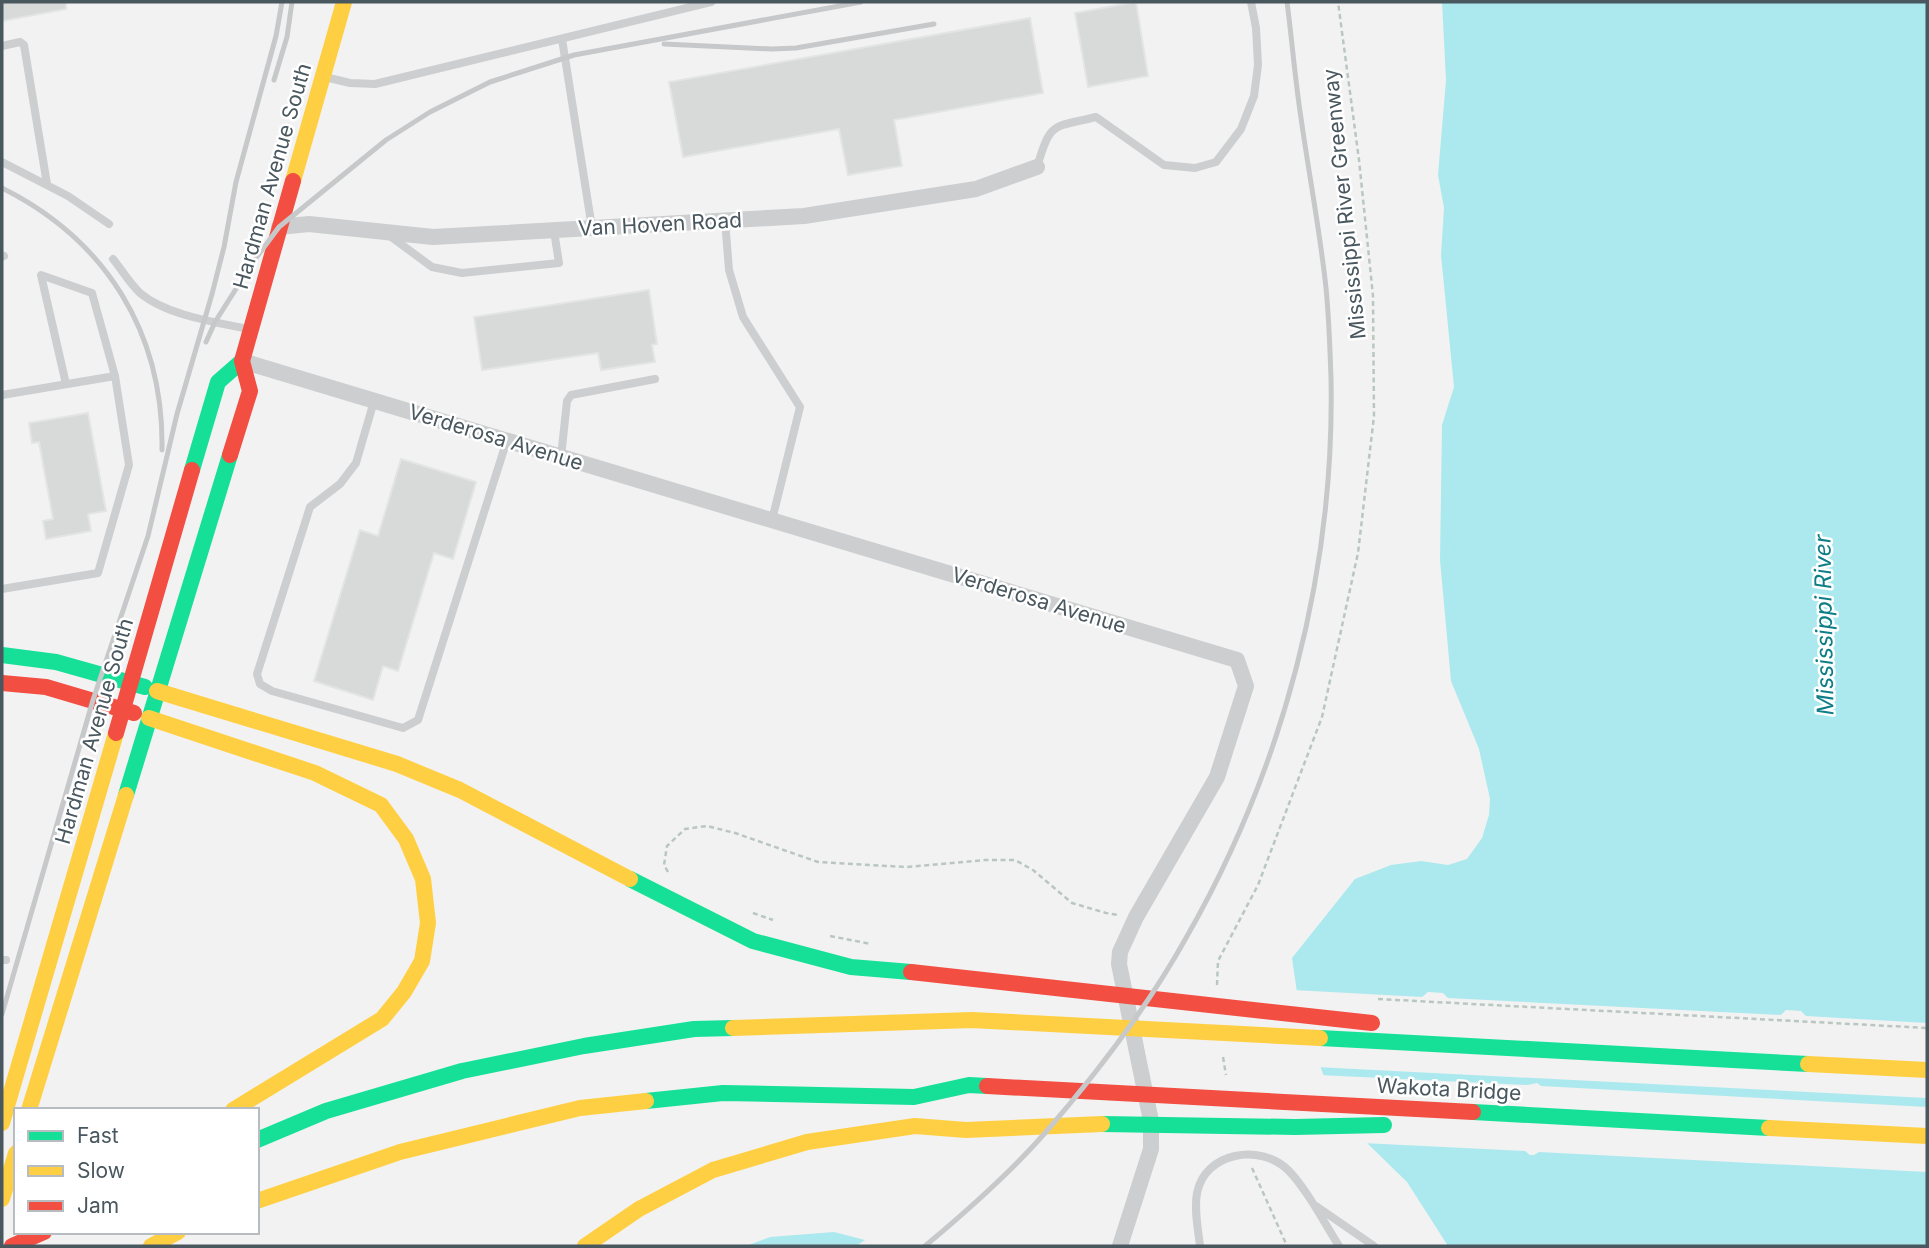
<svg xmlns="http://www.w3.org/2000/svg" width="1929" height="1248" font-family="Inter,sans-serif">
	<rect width="100%" height="100%" fill="#f2f2f2"/>
	<path fill="#ace9ee" d="M1442,2H1927V1246H1448L1407,1182L1368,1144L1328,1087L1300,1013L1292,958L1355,879L1391,865L1421,861L1448,865L1467,859L1482,838L1489,815L1490,799L1479,749L1451,681L1440,560L1442,425L1454,387L1441,255L1444,208L1438,175L1446,80Z
		M834,1232L865,1240L856,1246H746L770,1237Z"/>
	<path fill="#f2f2f2" d="M1293,990L1422,997L1428,992L1443,993L1448,998L1781,1015L1786,1010L1801,1011L1806,1016L1927,1023V1098L1316,1067L1297,1013Z
		M1319,1075L1528,1085L1537,1083L1541,1086L1927,1107V1172L1539,1152L1534,1155H1530L1525,1151L1363,1143L1325,1089Z"/>
	<path fill="#d8dada" stroke="#e3e4e5" stroke-width="2" d="M2,2H66V9L2,21Z
		M1136,2L1148,76L1088,87L1075,13Z
		M1030,18L1043,93L894,120L902,166L848,175L839,129L683,157L669,82Z
		M649,290L657,344L652,345L655,362L601,370L598,353L482,370L474,317Z
		M88,413L106,511L88,514L91,531L46,539L43,521L53,519L39,442L32,443L29,423Z
		M401,459L476,482L453,559L434,553L398,671L383,666L373,700L314,681L360,530L378,536Z"/>
	<g fill="none" stroke-linecap="round" stroke-linejoin="round">
		<path stroke="#bac7c1" stroke-width="2.5" stroke-dasharray="5 3.5" stroke-linecap="butt" d="M668,872L664,865L667,846L685,829L707,826L735,833L818,862L906,867L985,860H1015L1033,870L1072,903L1106,913L1119,915
			M753,913L773,920
			M830,936L871,944
			M1217,985L1218,961L1258,885L1322,717L1358,553L1374,416L1373,296L1359,160L1338,2
			M1378,999L1927,1028
			M1223,1057L1226,1075
			M1252,1168L1287,1246"/>
		<path stroke="#ccced0" stroke-width="8" d="M562,39L592,228
			M2,46L20,42L24,45L47,184
			M325,77L350,83L375,84L711,2
			M2,162L68,196L109,224
			M1037,167C1051,121 1051,128 1096,117L1164,165L1195,168L1216,162L1241,129L1254,96L1258,65L1256,28L1251,2
			M725,220L729,270L743,317L800,407L772,520
			M390,236L432,267L462,273L559,263L554,231
			M2,257L4,256
			M113,259C122,270 130,284 140,293C166,315 214,322 248,329
			M2,395L115,376
			M374,401L356,463L340,484L310,507L257,674L260,684L272,691L403,728L418,720L507,440
			M561,457L567,401L571,395L655,379
			M2,589L98,573L129,465L115,376L92,293L41,275L66,384
			M2,960H6
			M1316,1206L1374,1246
			M1200,1246C1198,1229 1194,1210 1197,1193C1205,1152 1260,1143 1288,1170C1306,1188 1325,1224 1339,1246"/>
		<path stroke="#ccced0" stroke-width="16" d="M279,227L309,224L433,237L804,216L976,189L1037,167
			M242,361L1237,660L1246,686L1217,777L1136,917L1120,952L1119,964L1151,1121V1149L1120,1246"/>
		<path stroke="#16e098" stroke-width="16" d="M192,470L218,382L242,361
			M2,655L56,662L145,687
			M126,795L230,455
			M630,879L753,941L851,967L911,972
			M1320,1038L1808,1064
			M646,1101L723,1093L914,1097L969,1085L987,1086
			M1473,1112L1769,1128
			M1102,1124L1295,1127L1384,1125
			M257,1140L326,1111L462,1071L584,1046L694,1029L733,1028"/>
		<path stroke="#ffcf43" stroke-width="16" d="M293,181L344,2
			M157,691L397,764L460,790L630,879
			M149,718L315,773L381,805L406,839L423,879L428,923L422,961L404,992L382,1019L233,1110
			M733,1028L972,1020L1320,1038
			M1808,1064L1927,1070
			M29,1110L126,795
			M2,1123L116,733
			M1769,1128L1927,1136
			M2,1199L16,1153
			M257,1201L400,1152L580,1108L646,1101
			M151,1246L178,1232
			M585,1246L639,1209L713,1170L807,1142L915,1126L966,1130L1102,1124"/>
		<path stroke="#f24e42" stroke-width="16" d="M230,455L250,391L242,361L293,181
			M2,683L46,687L134,713
			M116,733L192,470
			M911,972L1372,1023
			M987,1086L1473,1112
			M12,1246L44,1232"/>
		<path stroke="#c7c8ca" stroke-width="5" d="M664,44L772,49L796,48L934,24
			M274,80L287,37L292,2
			M2,188C106,240 164,333 162,450
			M206,342L215,322L253,262L279,227L386,140L430,112L490,82L574,55L861,2
			M2,1014L93,700L148,536L177,414L212,294L224,247L236,182L276,36L282,2
			M925,1246C967,1211 1009,1174 1045,1133C1098,1072 1147,1008 1186,938C1283,769 1335,572 1331,378C1330,348 1329,318 1326,288C1320,231 1309,175 1301,118C1295,79 1292,40 1287,2"/>
	</g>
	<g text-anchor="middle" dominant-baseline="central" stroke-width="5" stroke-linejoin="round" paint-order="stroke">
		<g font-size="21" fill="#49575f" stroke="#fff">
			<text transform="translate(272 176) rotate(-74)">Hardman Avenue South</text>
			<text transform="translate(1344 204) rotate(-96)">Mississippi River Greenway</text>
			<text transform="translate(660 224) rotate(-3)">Van Hoven Road</text>
			<text transform="translate(496 437) rotate(17)">Verderosa Avenue</text>
			<text transform="translate(1039 600) rotate(17)">Verderosa Avenue</text>
			<text transform="translate(94 731) rotate(-74)">Hardman Avenue South</text>
			<text transform="translate(1449 1089) rotate(3)">Wakota Bridge</text>
		</g>
		<g font-size="23" font-style="italic" fill="#0d7d87" stroke="#fff">
			<text transform="translate(1824 625) rotate(-91)">Mississippi River</text>
		</g>
	</g>
	<rect width="1929" height="1248" fill="none" stroke="#49575f" stroke-width="7"/>
	<rect x="14" y="1108" width="245" height="126" fill="#ffffff" stroke="#b6bcbf" stroke-width="2"/>
	<rect x="28" y="1131" width="35" height="10" fill="#16e098" stroke="#b6bcbf" stroke-width="2"/>
	<text x="77" y="1143" font-size="21" fill="#49575f">Fast</text>
	<rect x="28" y="1166" width="35" height="10" fill="#ffcf43" stroke="#b6bcbf" stroke-width="2"/>
	<text x="77" y="1178" font-size="21" fill="#49575f">Slow</text>
	<rect x="28" y="1201" width="35" height="10" fill="#f24e42" stroke="#b6bcbf" stroke-width="2"/>
	<text x="77" y="1213" font-size="21" fill="#49575f">Jam</text>
</svg>
